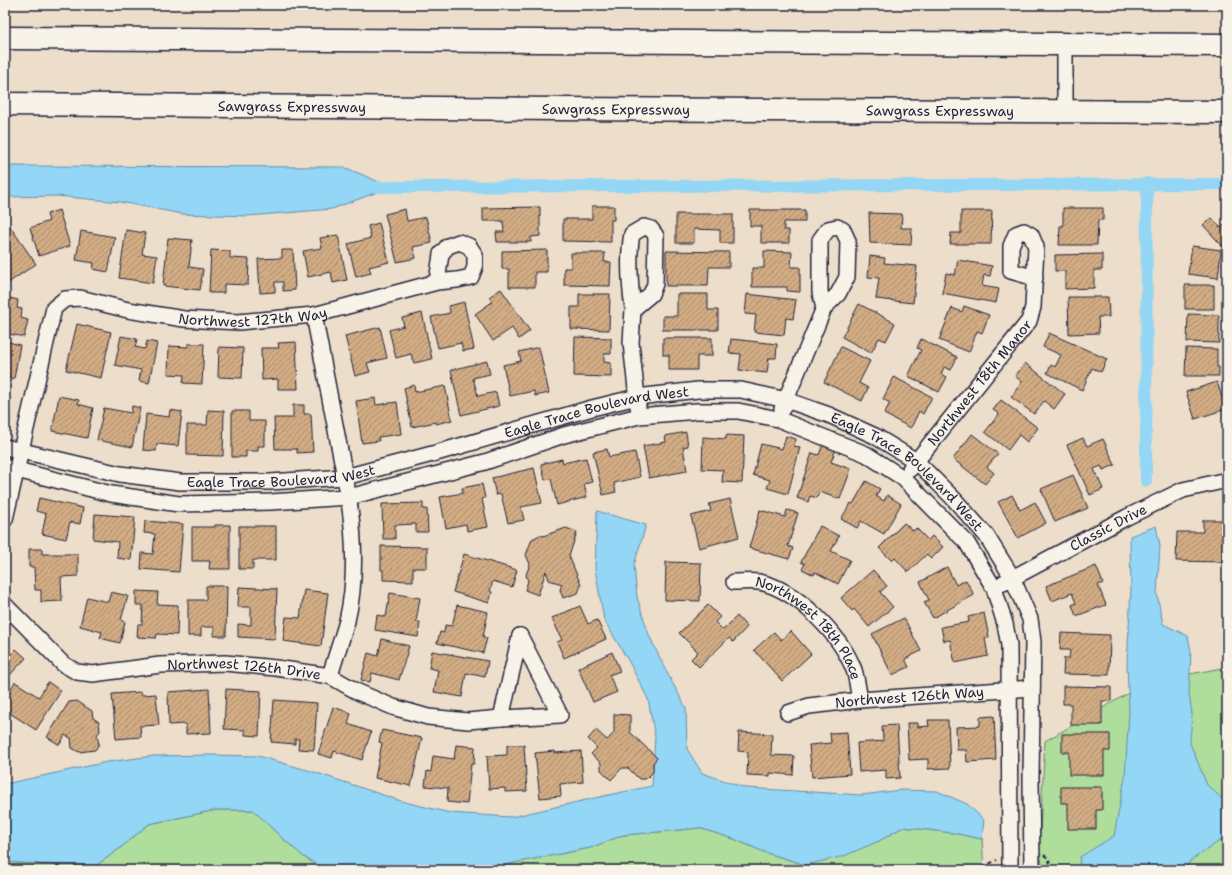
<svg xmlns="http://www.w3.org/2000/svg" width="1232" height="875" font-family="'Shantell Sans',sans-serif">
	<defs>
		<pattern id="building-hatch" width="6" height="6" patternUnits="userSpaceOnUse"><rect width="6" height="6" fill="#d2ac84"/><path d="M-1 1l2-2M0 6l6-6M5 7l2-2" fill="none" stroke="#aa8c6d"/></pattern>
	</defs>
	<rect width="100%" height="100%" fill="#ecdeca"/>
	<filter id="ink" filterUnits="userSpaceOnUse"><feTurbulence type="fractalNoise" baseFrequency=".025" numOctaves="2"/><feDisplacementMap in="SourceGraphic" scale="8" xChannelSelector="R" yChannelSelector="G"/><feConvolveMatrix kernelMatrix="1 2 1 2 8 2 1 2 1" color-interpolation-filters="sRGB"/></filter>
	<g filter="url(#ink)">
		<path fill="#afdd9b" stroke="#68806b" d="M1227,667V870H1043L1039,848L1045,741L1148,682Z
			M216,810H253L281,837L304,857L325,870H5V862L58,865H97L119,849L149,824Z
			M903,827L953,833L982,839L984,870H496L514,863L590,848L623,835L659,832L699,828L734,839L764,852L806,865L879,841Z"/>
		<path fill="#93d6f5" stroke="#668eab" d="M5,166L344,167L391,187L332,209L248,216L182,214L120,202L57,196L5,197Z
			M597,511L646,525L634,565L637,597L649,635L665,669L686,708L687,749L702,773L746,788L862,795L901,790L937,791L967,804L984,820L982,839L953,833L903,827L879,841L844,856L806,865L764,852L734,839L699,828L659,832L623,835L590,848L514,863L490,870H325L304,857L281,837L253,810H216L149,824L119,849L97,865H58L5,862V784L107,762L153,756L210,755L258,756L314,772L401,801L450,813L511,817L608,795L652,786L655,737L648,699L629,662L604,620L595,569Z
			M1156,526L1160,546L1157,594L1163,624L1188,636L1191,652L1189,693L1192,714L1190,743L1207,785L1227,803V838H1224L1190,861L1185,870H1079L1080,857L1114,836L1125,777L1129,712L1127,664L1131,589L1130,536Z"/>
		<g fill="none" stroke-linecap="round" stroke-linejoin="round">
			<path stroke="#93d6f5" stroke-width="12" d="M376,187L1227,184
				M1146,481L1147,183"/>
		</g>
		<path fill="url(#building-hatch)" stroke="#22223b" d="M592,206H614V220H611V242L563,241V219H592Z
			M540,207V236L531,237V242H497L496,232H504L503,221H483V208Z
			M1063,208H1103V220H1098L1097,245H1059L1060,226H1063Z
			M405,209L407,221L426,217L432,243L413,247L416,258L397,262L385,214Z
			M59,210L70,246L39,256L30,228L49,221L47,214Z
			M750,210H805V222H784V230H789V243H761V226H750Z
			M961,211H992L991,244H950L951,233H961Z
			M869,213L902,214L901,228H912L911,245L870,243Z
			M676,214H733V243H720V230L694,229V243H676Z
			M1212,218L1221,228L1227,222V251L1203,225Z
			M379,223L389,262L369,267L371,273L356,277L348,244L371,238L368,226Z
			M9,225L36,264L5,285L6,262L5,228Z
			M126,230L145,233L142,254L157,256L153,283L119,278Z
			M81,231L115,237L108,272L93,269L94,263L76,260Z
			M338,235L347,280L333,283L331,272L308,277L303,251L322,248L320,238Z
			M168,238L192,240L189,267L203,269L200,290L163,286Z
			M1192,246L1221,250L1218,278L1188,274Z
			M211,250L230,251V258L249,259L248,285L224,284V293H209Z
			M282,250H293L295,290L283,291V282H275V292L260,293L258,259L282,258Z
			M547,250V272H535V287H509V269H502V251Z
			M666,251L729,252V267H709L708,286H666Z
			M764,251L792,252L791,267H800V292L787,291V287H752V268H764Z
			M571,253H605L604,262H611L610,286L564,285V268H571Z
			M1102,254V270H1094V288L1065,289V271H1055V255Z
			M870,256L885,258L884,263L917,266L913,303L876,299L879,278L868,277Z
			M958,260L992,266L990,276L984,275L982,286L999,289L996,303L942,293L946,273L955,275Z
			M1185,285H1214V309H1185Z
			M501,289L530,331L519,339L512,328L493,341L475,314L492,302L489,297Z
			M579,294H610L609,330L571,329V307H579Z
			M677,294H708V310H718V330H663V316H677Z
			M747,294L796,300L793,319L786,318L784,335L754,332L756,315L745,314Z
			M5,297L18,300L17,308L22,309L21,318L28,320L24,337L5,333Z
			M1068,297H1108L1109,317H1098L1099,333L1069,334Z
			M464,302L474,349L463,351L461,343L438,348L431,317L450,313L449,306Z
			M859,304L895,323L886,341L879,338L871,353L842,337Z
			M964,306L989,315L982,333L977,331L969,352L939,340L952,308L962,312Z
			M422,313L432,359L414,363L411,354L396,358L389,330L404,326L402,318Z
			M1188,314L1219,315V343L1187,342Z
			M77,324L111,332L101,378L66,370Z
			M380,327L387,358L367,363L370,372L355,376L345,336Z
			M1049,333L1107,359L1101,372L1092,368L1082,390L1047,373L1051,365L1055,367L1061,355L1043,347Z
			M121,336L137,339L135,347L145,349L147,341L157,343L149,383L139,381L141,370L115,365Z
			M575,337L611,338V354H604V362L611,363V377L574,376Z
			M663,338H712V356H697V370H669V355H663Z
			M731,339L777,344L776,358H769L767,373L739,370L741,354L729,353Z
			M921,339L957,357L951,370L944,367L941,374L947,377L939,392L908,376L921,350L917,348Z
			M5,341L20,345L14,379L5,377Z
			M296,342L298,389H278V379L262,380L261,348H279L278,343Z
			M188,344H204L202,384L183,383L184,375L168,374L169,346L188,347Z
			M219,347L243,348L242,378L218,377Z
			M539,347L549,393L535,396L534,391L510,396L503,365L521,361L519,352Z
			M841,347L870,361L859,383L868,388L862,401L824,382Z
			M1186,348L1217,349V367H1219V376H1185Z
			M487,361L490,374L473,378L478,396L496,392L499,406L461,415L451,370Z
			M1025,363L1065,394L1054,409L1044,401L1034,414L1011,397L1022,382L1015,376Z
			M894,377L932,397L923,414L919,411L911,428L884,414L890,403L883,399Z
			M1217,382L1226,409L1195,419L1186,392Z
			M414,385L415,392L445,386L452,420L436,424V422L412,427L404,388Z
			M59,396L79,400L78,404L93,408L87,438L52,431Z
			M375,398L376,405L397,402L401,434L378,437L379,441L362,443L356,401Z
			M1001,400L1038,428L1027,442L1019,435L1008,450L985,432L999,414L993,410Z
			M293,405H304V414H311L313,452L297,453V449H275L274,418H293Z
			M132,406L140,408L132,447L97,440L104,408L131,413Z
			M170,410L182,412L178,446L157,444L156,451L143,450L146,414L169,417Z
			M208,410L224,411L223,456L187,455V425H207Z
			M232,411H249V421H265V446H258V451H246V457H232Z
			M686,432L688,446L683,447L687,471L649,478L643,446L666,442L665,436Z
			M972,434L998,454L987,467L994,473L985,484L953,459Z
			M726,435L744,436L742,483L722,482L723,470L702,469L703,437L726,439Z
			M786,436L796,439L794,446L800,447L788,494L767,488L770,480L753,475L761,444L782,449Z
			M1083,438L1087,446L1103,439L1115,465L1103,470L1101,466L1094,469L1103,489L1090,495L1067,445Z
			M824,441L837,446L831,462L851,469L840,499L819,492L817,498L810,496L808,502L797,498L812,453L819,455Z
			M607,449L609,457L635,452L640,477L614,483L616,492L603,495L593,452Z
			M586,458L592,482L584,484L587,497L557,505L551,479L545,480L541,464L562,459L563,463Z
			M534,468L542,503L521,507L524,520L508,523L501,494L496,495L492,478Z
			M1073,475L1088,508L1055,522L1041,489Z
			M866,481L880,489L876,496L884,501L887,495L901,504L884,534L861,521L857,528L841,519L851,503L853,504Z
			M482,484L485,498L482,499L488,527L467,531L466,524L446,528L440,497L463,493L462,488Z
			M1012,495L1020,510L1035,502L1046,523L1018,538L998,502Z
			M39,498L83,508L80,524L70,522L66,539L42,534L46,514L36,511Z
			M730,499L739,537L699,548L691,516L711,511L709,504Z
			M423,503V509H427L428,532H416V524L395,525V539H383L382,504Z
			M760,510L785,517L787,510L798,513L788,546L793,548L789,559L749,548Z
			M95,514L135,517L131,560L117,558L118,542L93,539Z
			M1203,520H1224L1223,562L1176,561L1177,532H1203Z
			M145,521L183,524L179,572L141,569L142,553L153,554L155,534L144,533Z
			M904,523L913,531L916,528L928,540L932,536L943,547L931,559L927,554L908,572L895,558L892,561L879,548Z
			M215,525H230V569H209L210,561H192V527H215Z
			M239,526H276V560H253V569H239Z
			M820,526L839,536L831,551L850,560L838,584L815,572L814,575L802,569L805,564L801,562Z
			M566,528L577,532L569,556L581,585L578,593L563,598L560,590L562,584L549,580L546,571L538,595L525,590L528,581L526,575L530,564L526,555L532,539L540,535L543,536Z
			M381,546L427,547V568H413V581L383,580V570H381Z
			M29,549H42V554H78V576L61,577L62,601L41,602V590H35L34,567H29Z
			M464,554L517,570L512,587L493,581L490,591L492,592L489,603L453,592Z
			M666,562L701,563L700,601L665,600Z
			M1096,566L1103,583L1098,585L1106,605L1076,616L1072,605L1076,603L1072,593L1052,601L1046,586Z
			M947,567L956,585L966,580L974,595L933,618L924,602L929,600L920,582Z
			M873,570L887,586L880,592L893,607L869,627L854,609L852,611L841,598Z
			M206,586H227L226,636H214V627H201V636H188V600H206Z
			M239,587L277,589L275,639L238,637V624L251,625V607H238Z
			M304,590L328,593L321,646L283,641L286,617L300,618Z
			M136,591L158,592L157,604L178,605L177,635L157,634L156,638L137,637L138,624H142L143,605H136Z
			M111,592L128,596L121,620L125,622L120,643L100,638L102,632L80,626L87,597L108,602Z
			M390,593L420,598L416,622H420L418,637L375,630L377,615L386,617Z
			M457,605L488,612L483,637L487,638L483,653L437,643L440,632L444,633L445,625L452,626Z
			M708,605L720,617L715,622L723,630L737,616L747,627L733,642L729,638L699,667L691,659L698,652L679,633Z
			M580,606L588,624L597,620L606,639L564,658L557,642L562,640L552,618Z
			M984,613L989,637L985,638L988,656L955,663L950,640L944,641L941,627L969,622L968,617Z
			M904,618L921,651L905,659L909,667L892,675L872,634Z
			M791,631L811,654L782,681L754,650L774,632L781,640Z
			M1061,633L1110,635L1109,675L1063,674L1064,658H1069L1070,650H1060Z
			M382,639L409,646L399,680L372,673L370,682L361,680L368,653L378,656Z
			M16,649L26,658L5,680V650L10,655Z
			M432,651L488,661L485,677L466,673L462,697L434,692L438,670L429,668Z
			M612,652L620,671L609,675L617,692L593,702L578,668Z
			M15,682L39,697L48,682L61,691L36,730L5,710V698Z
			M1063,686L1111,687V701H1102V725H1071V704H1063Z
			M209,689L211,733L186,734V724L169,725L168,692Z
			M226,689L261,691L259,736L245,735V730L224,729Z
			M141,692L142,695L156,694L159,725L140,726L141,737L116,739L112,694Z
			M274,700L317,703L314,750L298,749L299,739H295V744L271,742Z
			M77,701L92,711L93,718L99,722L100,731L97,735L99,744L95,750L79,752L72,748L71,738L65,735L60,744H58L47,737L69,702Z
			M333,707L351,713L348,724L371,732L362,760L334,751L332,758L318,754Z
			M614,714L630,715V732L657,758L653,763V772L646,779H639L628,768H622L611,780L601,770V763L591,754L597,748L588,739L596,730L607,740L614,733Z
			M994,716L996,760L967,762L966,750H957L956,727L980,726V717Z
			M928,720H948L950,768L928,769V759L909,760L907,723H918V727L929,726Z
			M897,725L900,778L886,779V770L859,772L857,743L883,741L882,726Z
			M382,730L422,738L411,786L375,778L382,743L379,742Z
			M739,732L772,734L771,755L794,756L793,775L770,773V776L747,775L748,752L738,751Z
			M847,732L850,774L812,777L809,745L831,743L830,733Z
			M1062,734H1110V751H1104V775H1069V752H1062Z
			M456,745L475,747L474,764H471L467,804L447,802L448,788L425,786L427,771L431,772L433,756L454,759Z
			M507,745H524L527,791L505,792V788L489,789L487,756L507,755Z
			M555,751V753L581,751L583,782L560,784L561,796L540,798L535,753Z
			M1061,787H1102V810H1096V829H1068V803H1061Z"/>
		<g fill="none" stroke-linecap="round" stroke-linejoin="round">
			<g stroke="#22223b" stroke-width="18">
				<g id="minor">
					<path d="M1065,44V111"/>
					<path d="M633,309C630,287 628,255 632,234L644,227L651,229L656,236L655,284L651,294L633,309L631,343L638,407"/>
					<path d="M314,315L345,477C354,524 358,574 347,621C342,639 335,658 330,676"/>
					<path d="M782,409L824,308L838,294L847,277L848,241L843,230L837,227L828,229L820,240V292L824,308"/>
					<path id="s1" d="M5,447L120,474L180,482H270L345,477L436,453L592,408L637,397L698,390H741L786,400L829,415L875,436L916,461L953,498L986,535L1012,577L1030,619L1033,642L1031,778L1032,870"/>
					<path d="M5,467L111,494L179,504L270,502L349,497L485,462L564,435L639,416L697,411H738L778,419L866,454L903,478L967,543L994,588L1005,624L1009,645L1010,870"/>
					<path id="s2" d="M910,469L1029,321L1033,307L1036,247L1031,235L1024,231L1016,234L1011,246V271L1035,278"/>
					<path id="s3" d="M5,519L54,308L65,299L80,298L128,310L184,319L238,322L314,315L437,282L457,280L471,277L475,267V255L469,246L459,242L448,246L441,254L437,282"/>
					<path id="s4" d="M734,582C742,582 751,581 759,582C796,589 841,635 854,670C857,679 858,690 860,700"/>
					<path id="s5" d="M1003,583L1127,517L1183,490L1227,480"/>
					<path id="s6" d="M5,605L63,664L77,672L93,674L160,665L225,663L276,668L330,676L358,692L393,707L428,717L468,721L501,718L560,715L520,636"/>
					<path id="s7" d="M788,713L809,706L860,700L1032,688"/>
					<path d="M501,718L520,636"/>
				</g>
			</g>
			<g stroke="#22223b" stroke-width="25">
				<g id="highway">
					<path d="M5,38L1227,45"/>
					<path id="s8" d="M5,104L555,109L1227,112"/>
				</g>
			</g>
			<path stroke="#22223b" stroke-width="2" stroke-dasharray="4 3" stroke-linecap="butt" d="M1044,855L1049,859L1051,870
				M977,870L997,860"/>
			<use href="#minor" stroke="#f7f3e8" stroke-width="15"/>
			<use href="#highway" stroke="#f7f3e8" stroke-width="22"/>
		</g>
	</g>
	<g text-anchor="middle" dominant-baseline="central" stroke-width="3.5" stroke-linejoin="round" paint-order="stroke">
		<g font-size="14" fill="#22223b" stroke="#f7f3e8">
			<text stroke="none"><textPath href="#s8" startOffset="287">Sawgrass Expressway</textPath></text>
			<text stroke="none"><textPath href="#s8" startOffset="611">Sawgrass Expressway</textPath></text>
			<text stroke="none"><textPath href="#s8" startOffset="935">Sawgrass Expressway</textPath></text>
			<text stroke="none"><textPath href="#s3" startOffset="421">Northwest 127th Way</textPath></text>
			<text stroke="none"><textPath href="#s2" startOffset="111">Northwest 18th Manor</textPath></text>
			<text stroke="none"><textPath href="#s1" startOffset="604">Eagle Trace Boulevard West</textPath></text>
			<text stroke="none"><textPath href="#s1" startOffset="940">Eagle Trace Boulevard West</textPath></text>
			<text stroke="none"><textPath href="#s1" startOffset="280">Eagle Trace Boulevard West</textPath></text>
			<text stroke="none"><textPath href="#s5" startOffset="119">Classic Drive</textPath></text>
			<text stroke="none"><textPath href="#s4" startOffset="95">Northwest 18th Place</textPath></text>
			<text stroke="none"><textPath href="#s6" startOffset="267">Northwest 126th Drive</textPath></text>
			<text stroke="none"><textPath href="#s7" startOffset="123">Northwest 126th Way</textPath></text>
		</g>
	</g>
	<rect width="1232" height="875" fill="none" stroke="#f7f3e8" stroke-width="20"/>
	<rect x="10" y="10" width="1212" height="855" fill="none" stroke="#22223b" stroke-width="1.5" filter="url(#ink)"/>
</svg>
